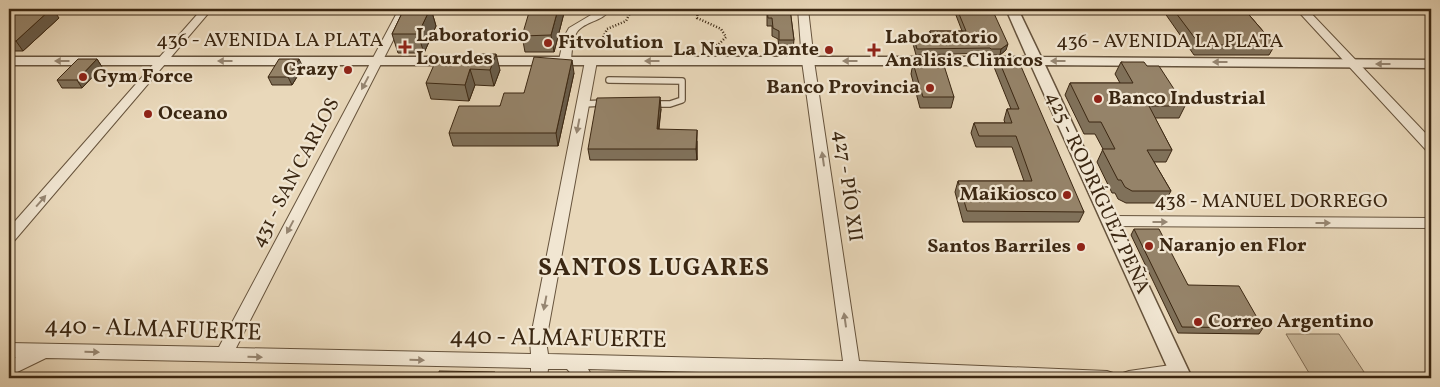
<svg xmlns="http://www.w3.org/2000/svg" width="1440" height="387" font-family="Vollkorn,serif">
	<rect width="100%" height="100%" fill="#e9d8ba"/>
	<filter id="stains"><feTurbulence type="fractalNoise" baseFrequency=".004" numOctaves="4"/><feColorMatrix values="0 0 0 0 .2 0 0 0 0 .09 0 0 0 0 .02 0 0 0 .5 -.17"/></filter>
	<radialGradient id="worn" r=".72"><stop offset=".6" stop-color="#630" stop-opacity="0"/><stop offset="1" stop-color="#630" stop-opacity=".3"/></radialGradient>
	<path fill="#cbba9d" stroke="#837058" d="M1286,334H1339L1368,378H1312Z"/>
	<g fill="none" stroke-linecap="round" stroke-linejoin="round">
		<g stroke="#66533c" stroke-width="8">
			<path id="service" d="M609,80L682,81V100L670,104H653
				M582,104L604,103"/>
		</g>
		<g stroke="#66533c" stroke-width="2">
			<path id="minor" d="M202,9H212L14,241L9,242V228Z
				M399,9H409L236,348L531,354L530,341L585,61L591,58L597,61L546,341L548,354L843,361L802,61L798,9H808L814,61L859,361L1107,371L1113,373L1115,378H928L588,369L593,378H575L567,369H548L547,378H531V368L46,358L9,376V361L16,357H9V343L219,347Z
				M601,9H611C602,22 585,21 577,32C572,39 572,51 571,60L569,62H561L559,60L564,37L569,28Z
				M1296,9H1307L1431,139V151L1426,150Z
				M1111,216L1431,218V228L1111,226L1106,225L1104,221L1106,217Z
				M1178,364L1184,366L1186,371L1184,376L1178,378H1121L1123,373L1129,371Z"/>
		</g>
		<g stroke="#66533c" stroke-width="3">
			<path id="tertiary" d="M1006,9H1018L1041,57L1431,60V68L1045,65L1192,378H1172L1031,65H9V57H1027Z"/>
		</g>
		<path stroke="#3b2712" stroke-width="2.5" stroke-dasharray="1 2" stroke-linecap="butt" d="M632,9L626,21L607,29L603,38L613,45L636,47
			M698,9L697,18L721,29L726,37L718,45L700,47"/>
		<use href="#service" stroke="#f1e6d2" stroke-width="5.5"/>
		<use href="#minor" fill="#f1e6d2" fill-rule="evenodd"/>
		<use href="#tertiary" fill="#f1e6d2" fill-rule="evenodd"/>
	</g>
	<path fill="#80715a" stroke="#3b2712" d="M404,9H431L436,26L424,53H398L392,34Z
		M565,9L554,52H525L522,36Z
		M654,9H677L675,10H656Z
		M767,9H790L794,40L793,48H779L778,39L772,36V26H767Z
		M919,9H992L1006,50L1000,55H989L988,53L916,55L913,44L914,38H920L921,34H929L930,31H962L954,10H920Z
		M1022,9H1053L1052,12H1023Z
		M1162,9H1244L1275,45L1269,55H1194Z
		M9,16L59,18L23,51H9Z
		M922,56L954,97L951,108H920L911,74L913,63H920Z
		M997,56L1084,212L1079,222H963L955,192L958,181H1024L1012,147H976L971,133L974,123H1005L1004,120L1007,109H1011L994,67Z
		M97,59L102,67L82,88H62L57,80Z
		M473,61L500,70L494,86L475,85L469,101L431,99L426,83Z
		M1121,62L1147,66L1185,106L1179,118H1155L1172,150L1166,162H1154L1171,191L1164,203H1126L1118,199L1115,193H1112L1097,162L1103,149L1095,134H1084L1065,95L1070,83H1120L1115,74Z
		M303,67L292,85H272L268,77Z
		M574,73L558,146H453L449,133L524,93Z
		M661,109L659,129L697,141V160H590L588,149Z
		M1134,229L1188,285L1263,328L1259,334L1178,333L1131,235Z"/>
	<path fill="#685c4a" stroke="#3b2712" d="M51,9H53L59,18L23,51L16,41Z
		M430,9H431L436,26L424,53L418,34Z
		M558,9H565L554,52L551,35Z
		M1008,44L1006,50L1000,55L1001,49Z
		M496,54L500,70L494,86L490,70Z
		M97,59L102,67L82,88L77,80Z
		M299,59L303,67L292,85L288,77Z
		M572,60L574,73L558,146L556,133Z
		M470,69L475,85L469,101L465,85Z
		M660,97L661,109L657,141V129Z
		M697,130V160L696,149Z"/>
	<path fill="#958369" stroke="#3b2712" d="M18,9H51L16,41H9V16Z
		M404,9H430L418,34H392Z
		M530,9H558L551,35L522,36Z
		M767,9H790L794,40H779V31L773,28L772,18H768Z
		M957,9H992L1008,44L1001,49H991L990,48L917,49L914,38H922L921,34H931L930,31H966Z
		M1173,9H1244L1275,45H1200Z
		M476,54H496L490,70L470,69L465,85L426,83L437,58L462,56L473,61Z
		M922,56H941L954,97H923L913,63H924Z
		M997,56H1004L1020,64L1084,212L967,211L958,181H1032L1016,136H979L974,123H1012L1007,109H1019Z
		M534,57L572,60L556,133H449L459,106H500L504,93H524Z
		M78,59H97L77,80H57Z
		M279,59H299L288,77H268Z
		M1121,62H1144L1147,66H1159L1185,106H1149L1172,150H1147L1171,191H1132L1125,187L1121,180H1118L1102,149H1115L1101,122H1089L1070,83H1133Z
		M660,97L657,129L697,130L696,149H588L597,98Z
		M1134,229H1159L1188,285L1239,286L1263,328L1182,327Z
		M439,371L495,372L497,378H440Z"/>
	<defs><path id="oneway-solid" d="M-6-.8H1V-3.2L6.5 0L1 3.2V.8H-6Z" transform="scale(1.25)"/></defs>
	<g fill="#968672">
		<use href="#oneway-solid" transform="translate(62 61) rotate(-180)"/>
		<use href="#oneway-solid" transform="translate(225 61) rotate(-180)"/>
		<use href="#oneway-solid" transform="translate(652 61) rotate(180)"/>
		<use href="#oneway-solid" transform="translate(850 61) rotate(-180)"/>
		<use href="#oneway-solid" transform="translate(1058 61) rotate(-180)"/>
		<use href="#oneway-solid" transform="translate(1220 62) rotate(-180)"/>
		<use href="#oneway-solid" transform="translate(1383 64) rotate(-180)"/>
		<use href="#oneway-solid" transform="translate(365 83) rotate(118)"/>
		<use href="#oneway-solid" transform="translate(578 126) rotate(101)"/>
		<use href="#oneway-solid" transform="translate(823 159) rotate(-98)"/>
		<use href="#oneway-solid" transform="translate(41 201) rotate(-49)"/>
		<use href="#oneway-solid" transform="translate(1160 222)"/>
		<use href="#oneway-solid" transform="translate(1323 223)"/>
		<use href="#oneway-solid" transform="translate(290 227) rotate(118)"/>
		<use href="#oneway-solid" transform="translate(545 303) rotate(101)"/>
		<use href="#oneway-solid" transform="translate(845 320) rotate(-98)"/>
		<use href="#oneway-solid" transform="translate(92 352) rotate(2)"/>
		<use href="#oneway-solid" transform="translate(255 357) rotate(1)"/>
		<use href="#oneway-solid" transform="translate(417 360) rotate(1)"/>
	</g>
	<g fill="#8f2418" stroke="#f1e6d2" stroke-width="2">
		<circle cx="548" cy="43" r="5"/>
		<path d="M402.5 39.5h5v5h5v5h-5v5h-5v-5h-5v-5h5z"/>
		<circle cx="829" cy="50" r="5"/>
		<path d="M871.5 42.5h5v5h5v5h-5v5h-5v-5h-5v-5h5z"/>
		<circle cx="348" cy="70" r="5"/>
		<circle cx="83" cy="77" r="5"/>
		<circle cx="930" cy="88" r="5"/>
		<circle cx="1098" cy="99" r="5"/>
		<circle cx="148" cy="114" r="5"/>
		<circle cx="1067" cy="195" r="5"/>
		<circle cx="1149" cy="246" r="5"/>
		<circle cx="1081" cy="247" r="5"/>
		<circle cx="1198" cy="322" r="5"/>
	</g>
	<g text-anchor="middle" dominant-baseline="central" stroke-width="4.5" stroke-linejoin="round" paint-order="stroke">
		<g font-size="20" font-weight="bold" fill="#3b2712" stroke="#f1e6d2" text-anchor="start">
			<text x="416" y="36">Laboratorio<tspan x="416" dy="23">Lourdes</tspan></text>
			<text x="885" y="38">Laboratorio<tspan x="885" dy="23">Analisis Clinicos</tspan></text>
			<text x="558" y="43">Fitvolution</text>
			<text x="819" y="50" text-anchor="end">La Nueva Dante</text>
			<text x="338" y="70" text-anchor="end">Crazy</text>
			<text x="93" y="77">Gym Force</text>
			<text x="920" y="88" text-anchor="end">Banco Provincia</text>
			<text x="1108" y="99">Banco Industrial</text>
			<text x="158" y="114">Oceano</text>
			<text x="1057" y="195" text-anchor="end">Maikiosco</text>
			<text x="1159" y="246">Naranjo en Flor</text>
			<text x="1071" y="247" text-anchor="end">Santos Barriles</text>
			<text x="1208" y="322">Correo Argentino</text>
		</g>
		<g font-size="20" fill="#3b2712" stroke="#f1e6d2">
			<text x="270" y="41">436 - AVENIDA LA PLATA</text>
			<text x="1170" y="42">436 - AVENIDA LA PLATA</text>
			<text transform="translate(296 173) rotate(-62)">431 - SAN CARLOS</text>
			<text transform="translate(847 186) rotate(82)">427 - PÍO XII</text>
			<text transform="translate(1097 193) rotate(65)">425 - RODRÍGUEZ PEÑA</text>
			<text x="1271" y="202">438 - MANUEL DORREGO</text>
		</g>
		<g font-size="24" fill="#3b2712" stroke="#f1e6d2">
			<text transform="translate(153 330) rotate(2)">440 - ALMAFUERTE</text>
			<text transform="translate(558 339) rotate(1)">440 - ALMAFUERTE</text>
		</g>
		<g font-size="25" font-weight="bold" letter-spacing="1" fill="#3b2712" stroke="#f1e6d2">
			<text x="654" y="268">SANTOS LUGARES</text>
		</g>
	</g>
	<rect width="1440" height="387" fill="none" stroke="#e9d8ba" stroke-width="30"/>
	<rect x="10" y="10" width="1420" height="367" fill="none" stroke="#3b2712" stroke-width="2.5"/>
	<rect x="15" y="15" width="1410" height="357" fill="none" stroke="#3b2712"/>
	<rect width="100%" height="100%" filter="url(#stains)"/>
	<rect width="100%" height="100%" fill="url(#worn)"/>
</svg>
